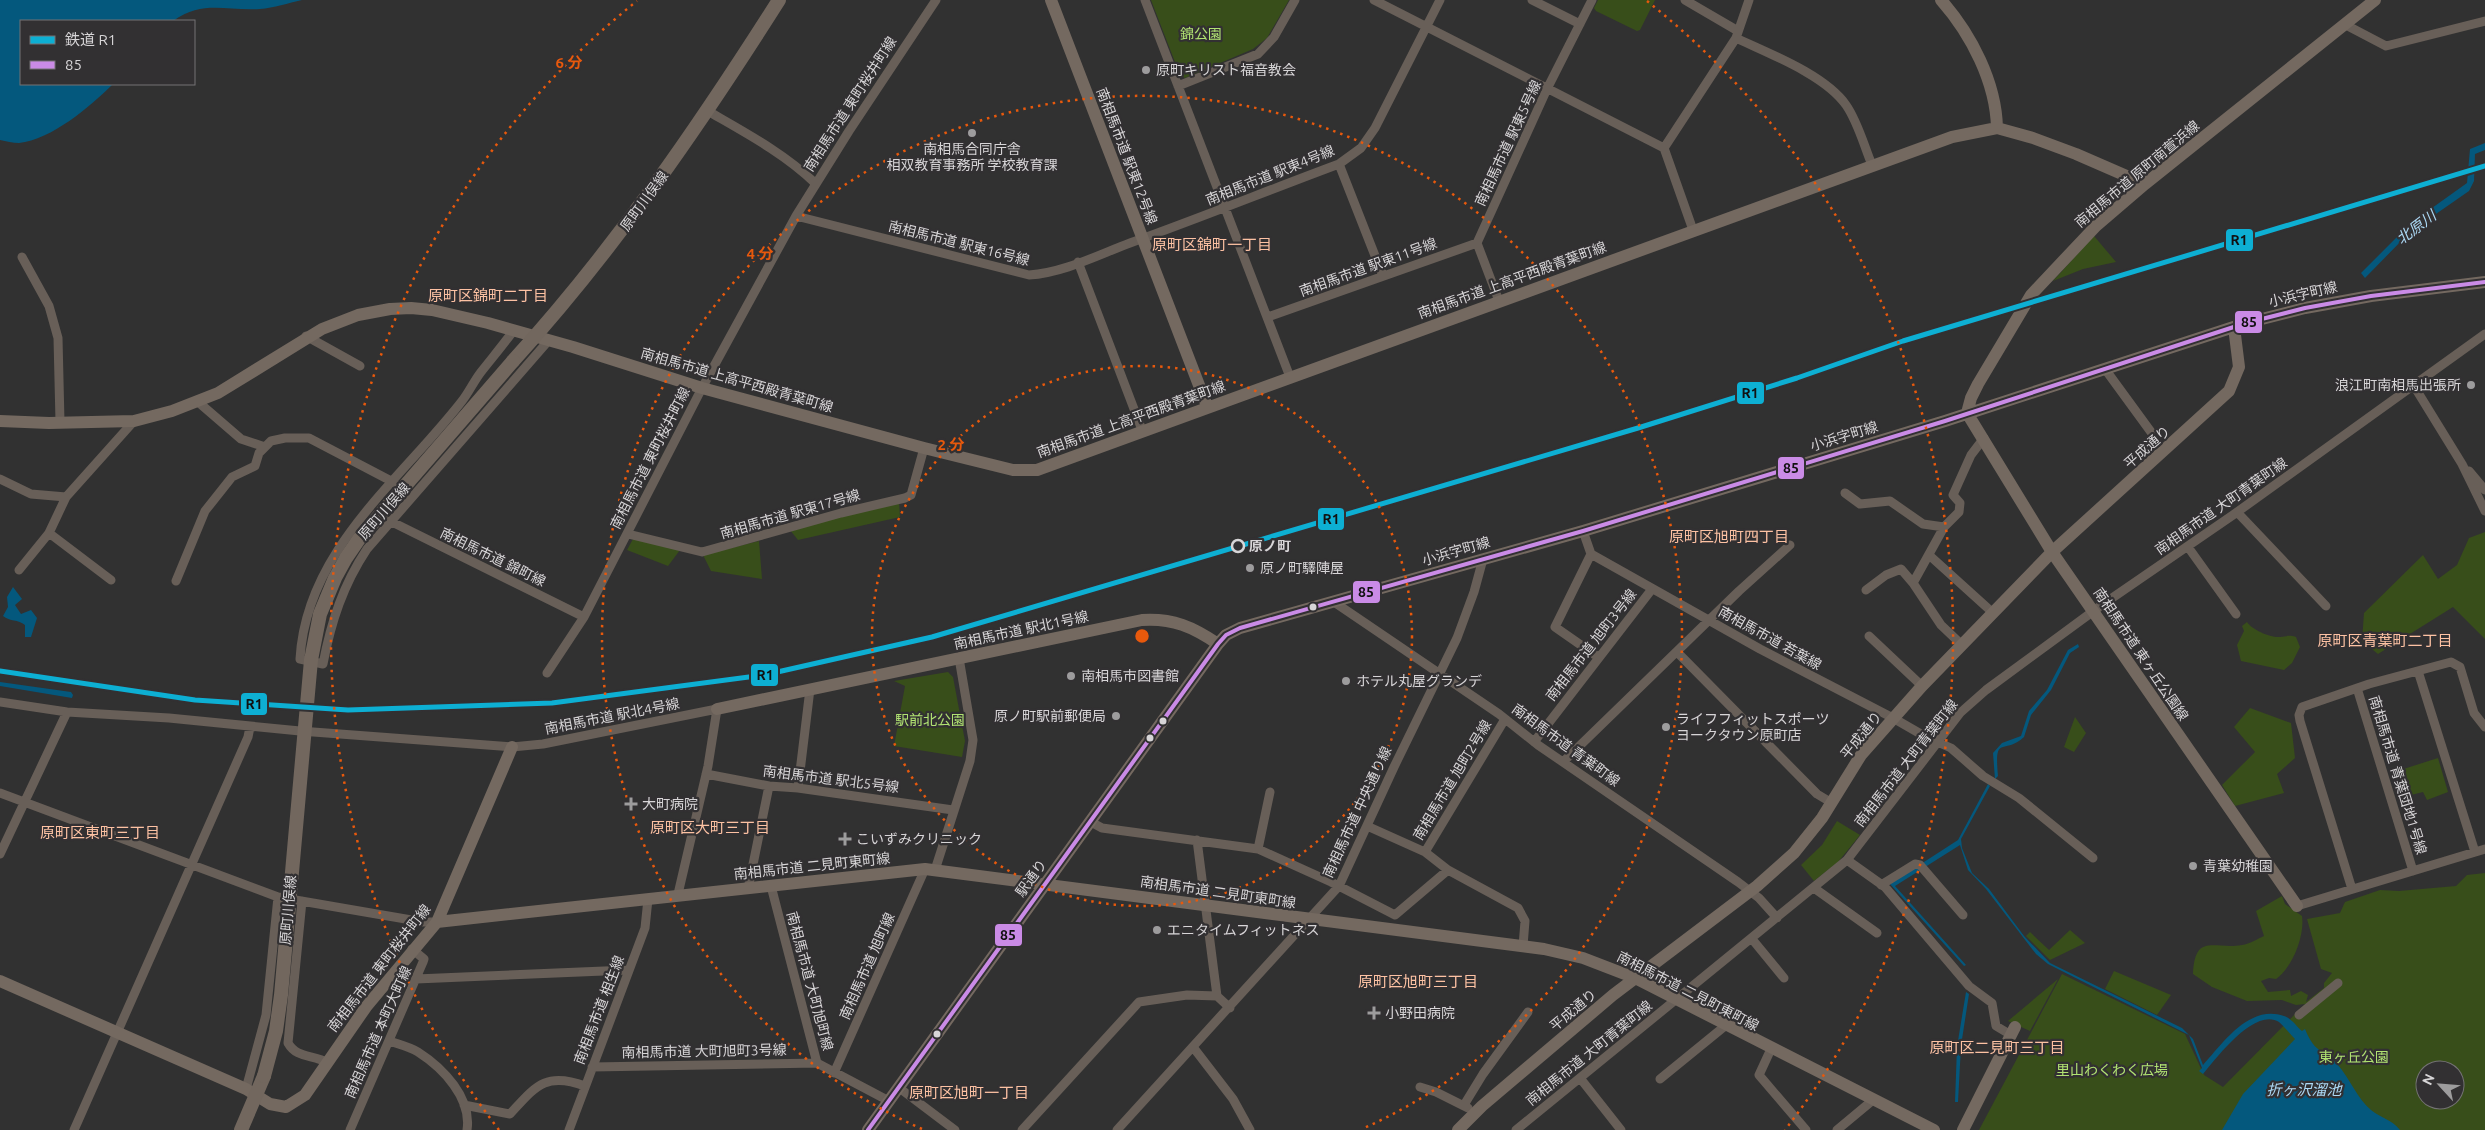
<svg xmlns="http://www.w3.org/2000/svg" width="2485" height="1130" font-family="Ubuntu,'Noto Sans JP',sans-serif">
	<rect width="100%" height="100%" fill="#313131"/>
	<path fill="#384e1a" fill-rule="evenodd" d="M1151,0H1289L1267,38L1253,49L1185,78L1180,75Z
		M1598,0H1655L1640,30L1637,31L1596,11L1594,8Z
		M2094,236L2116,262L2083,269L2053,281Z
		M899,502L900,517L798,540L790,530Z
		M2485,532V639L2453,607L2378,654L2362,641L2364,613L2423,555L2438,579L2457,565L2469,538Z
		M633,539L680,550L668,566L627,550Z
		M759,541L762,579L711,571L703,555Z
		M2247,622C2252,630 2271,638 2280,637C2287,636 2289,635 2296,637L2300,647L2292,663L2284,670L2241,661L2237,645L2244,631L2242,626Z
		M948,672L953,677L965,741L962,757L894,746L905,686L894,681Z
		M2250,708L2291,723L2295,758L2277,774L2284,793L2235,806L2222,785L2255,752L2234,727Z
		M2075,717L2086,733L2074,752L2064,747Z
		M2438,758L2448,792L2427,800L2423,792L2399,798L2391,773Z
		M1837,821L1860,835L1838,862L1814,881L1801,865L1822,845Z
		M2485,873V1130H1979L2062,974L2185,1034L2204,1075L2223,1087L2305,1004L2296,1005L2282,1000L2247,1001L2212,987L2193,974C2195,932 2214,950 2242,945C2250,944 2257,939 2264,936L2256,911L2282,896L2285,904L2302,916C2305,936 2292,968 2276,979L2269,978L2261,981L2268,992L2290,990L2291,996L2301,991L2308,995L2306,1002L2324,988V983L2332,973L2321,969L2307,919L2340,913L2345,902L2380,890L2399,891L2456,886L2467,875ZM2425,1070H2455V1100H2425Z
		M2070,930L2085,943L2050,960L2026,936L2030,932L2049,950Z
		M2114,971L2171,995L2157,1015L2105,989Z
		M2058,979L2030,1031L2008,1021Z"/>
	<path fill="#04587d" d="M0,0H302C288,3 274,8 260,9C224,11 203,0 173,21H21V84H113C91,106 51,140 19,143C13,143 6,141 0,140Z
		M2485,143V150L2475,154L2474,181L2469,191L2410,232L2365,278L2361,273L2411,223L2467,183L2470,149Z
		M13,587L22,599L15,605L21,614L31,610L37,618L31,637H25V625C18,619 10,622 3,616L8,607L7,597Z
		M2078,644L2079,647L2070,653L2051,690L2031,715L2024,737C2003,756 1994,733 1998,776L1995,779L1993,753L2002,743L2021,736L2029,711L2047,690L2068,650Z
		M0,682L71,692L73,695L72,698L0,686Z
		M1988,784L1990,786L1961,839L1962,848L1972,873L1989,889L2024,936L2050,963L2182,1028L2193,1039L2203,1065C2223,1043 2249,1004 2284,1016C2291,1018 2297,1027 2302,1031L2305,1029C2316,1056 2323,1047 2338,1065C2350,1079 2357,1098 2371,1110C2381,1118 2391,1119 2400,1130H2222L2243,1094L2295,1039C2290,1034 2284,1026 2279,1022C2254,1007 2216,1059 2203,1074L2199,1071L2202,1068L2189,1035L2048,964L2036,954L1986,889L1968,870L1960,845L1895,886L1966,965L1964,966L1890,884L1958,840Z
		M1966,992L1969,994L1961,1046L1958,1102H1955L1957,1047Z"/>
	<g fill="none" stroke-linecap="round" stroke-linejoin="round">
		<path stroke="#685f58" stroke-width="9" d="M1145,0L1290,377
			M1374,0L1664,148
			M1532,0L1580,24
			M1685,0L1738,31
			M2344,24L2386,46L2485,21
			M1736,38C1770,54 1825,75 1846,105C1858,122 1864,146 1872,165
			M1178,86L1258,54L1274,37L1295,0
			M706,110C744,132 784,153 815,183
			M1339,164L1383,276
			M796,216L1029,275C1063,273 1098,255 1130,243C1200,218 1269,190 1339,164L1361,148L1375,128L1440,0
			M1693,230L1664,148L1736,38L1749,0
			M22,257L49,306L58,338L60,422
			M1078,262L1142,430
			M1499,301L1477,243L1547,89L1592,0
			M1268,317L1477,243
			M514,330C503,345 492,358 481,372C474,381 469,392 462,401C400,481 306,550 300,659L323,664C331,622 343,585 367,549L549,340
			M306,336L360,366
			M2105,369L2151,432
			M2414,386L2462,464L2485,511
			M197,401L241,439L265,447
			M2469,471L2485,490
			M0,479L31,494L66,497
			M1845,493L1860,504L1890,501L1923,524L1944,527
			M2237,512L2326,606
			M390,521L584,617
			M1583,531L1591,554
			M49,533L111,580
			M628,534L702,552L841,513L905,498L911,495L924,448
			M2188,547L2236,614
			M1591,554L1760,649L1893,718L1926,737L1951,748L1983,776L2019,798L2093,858
			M1591,554L1555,627L1598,657
			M1929,555L1992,612
			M19,570L49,533L66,497L134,421
			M176,581L205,511L232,477L255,466L259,453L271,441L285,438H309L395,483
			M1866,590L1886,575L1901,569L1913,583
			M1334,602L1499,714L1538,745L1738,882L1759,898L1777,918
			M1869,636L1922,686
			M1962,645L1941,625L1913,583L1944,527L1959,512L1960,503L1953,495L1971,455L1984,438
			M1677,652L1817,794L1832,803
			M2418,671L2475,852
			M547,673L584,617L702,388L796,216L849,131L936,0
			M2357,688L2413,871
			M0,702L67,712L169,718L300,731L512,747L543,744L717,709L708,766L678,894
			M1534,742L1652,589
			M1564,761L1739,591L1790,545
			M706,774L769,786L798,788L953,810
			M798,788L810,689
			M0,793L278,897L423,922H437
			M1091,822L1102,828L1258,849L1331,882L1395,915L1448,870L1518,908L1525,921L1523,946
			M1367,826L1425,852L1505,719
			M1197,840L1217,996L1230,1008
			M1258,849L1270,792
			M1425,852L1448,870
			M0,854L67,712
			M1847,860L1885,887L1969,986L1992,1003L1996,1026L2011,1035
			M935,870L970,761L973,740L959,658
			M1881,885L1915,864L1920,865L1963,915
			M771,886L817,1063L889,1101
			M1814,888L1877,933
			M748,889L769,786
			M2352,889L2300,721L2299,715L2302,707L2369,684L2451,662L2460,667L2474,713L2485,727
			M302,901L288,1043C297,1059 313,1054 328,1063
			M2297,906L2485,849
			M1752,939L1784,978
			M416,979L628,970
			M2299,1015L2338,983
			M389,1041C398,1044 410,1047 418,1052C443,1068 472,1098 467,1130
			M1193,1047L1233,1099L1250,1130
			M1771,1049L1759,1075L1806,1130
			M592,1067L817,1063
			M834,1073L925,869
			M1580,1078L1621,1130
			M1660,1079L1725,1026
			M898,1087L955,1130
			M1420,1087L1436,1092L1468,1108
			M246,1089L266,1015L278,897
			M464,1105L510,1114C535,1087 545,1071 585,1086
			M1464,1105L1483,1074L1528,1012
			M74,1130L248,737L250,727
			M350,1130L423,962L424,959L412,949
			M569,1130L645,928L648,899
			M1022,1130L1139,1002L1187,995L1217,996
			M1117,1130L1339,886L1394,767L1457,638L1474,592L1483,559
			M1516,1130L1847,860L1960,713L1986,690L2099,607L2233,515L2485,334
			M1837,1130L1873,1100"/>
		<path stroke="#746960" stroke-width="12" d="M1051,0L1207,406
			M1941,0C1971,34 1996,82 1997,128
			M0,421L49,423L134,421L172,411L218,393L322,329L358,315L390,309L411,308L432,310L488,323L573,347L702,388L924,448L1013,470H1037L1952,137L1997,128L2033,138L2076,154L2145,184
			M717,709L1142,620C1173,618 1193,627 1218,644
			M2297,906L2052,552L1967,413L1971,398L1978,384L2031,295L2096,226L2145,184L2375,0
			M437,922L925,869L1544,949L1583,958L1635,978L1934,1130
			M0,981L246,1089L270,1104L286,1107L305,1095L366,1007L437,922L512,747
			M868,1130L1218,644L1226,635L1240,628L1583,531L1945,421L2246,323L2305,308L2371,296L2485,282
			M1458,1130L1482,1106L1613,995L1757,886L1794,853L1822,818L1861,755L1922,686L2052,552L2229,391L2239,367L2234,327
			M1963,1130L2015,1027"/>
		<path stroke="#72675e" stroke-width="14" d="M513,361C614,250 699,126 779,0
			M241,1130L264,1076"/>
		<path stroke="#72675e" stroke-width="14" d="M264,1076L276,1031L281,995L311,660L320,614L335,578L346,558L359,539L513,361"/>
		<g stroke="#323032" stroke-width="8">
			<path id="bus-1" d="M868,1130L1218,644L1226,635L1240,628L1583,531L1945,421L2246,323L2305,308L2371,296L2485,282"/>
		</g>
		<use href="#bus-1" stroke="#ca8be6" stroke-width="4"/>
		<g stroke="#323032" stroke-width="9">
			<path id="rail-1" d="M0,671L195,700L348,710L552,703L764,675L932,637L1638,428L1797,378L1903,341L2485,166"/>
		</g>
		<use href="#rail-1" stroke="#0dafd3" stroke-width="5"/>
	</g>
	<g fill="none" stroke="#e8590c" stroke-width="2.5" stroke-dasharray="2.5 5">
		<circle cx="1142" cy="636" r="270"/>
		<path d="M922 1129A540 540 0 1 1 1362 1129"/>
		<path d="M499 1130A811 811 0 0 1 637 1M1647 1A811 811 0 0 1 1785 1130"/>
	</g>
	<g fill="#9d9c9d" stroke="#323032" stroke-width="2">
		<circle cx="1146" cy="70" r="5"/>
		<circle cx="972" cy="133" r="5"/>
		<circle cx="2471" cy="385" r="5"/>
		<circle cx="1250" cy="568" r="5"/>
		<circle cx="1071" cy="676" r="5"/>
		<circle cx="1346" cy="681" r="5"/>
		<circle cx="1116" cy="716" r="5"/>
		<circle cx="1666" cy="727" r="5"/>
		<path d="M628.5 796.5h5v5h5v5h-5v5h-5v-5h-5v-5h5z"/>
		<path d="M842.5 831.5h5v5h5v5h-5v5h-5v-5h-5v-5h5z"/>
		<circle cx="2193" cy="866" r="5"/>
		<circle cx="1157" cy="930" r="5"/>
		<path d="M1371.5 1005.5h5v5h5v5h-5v5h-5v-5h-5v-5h5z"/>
	</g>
	<circle fill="#323032" stroke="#d7d5d7" stroke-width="2.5" cx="1238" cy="546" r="6"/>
	<g fill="#d7d5d7" stroke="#323032" stroke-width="2">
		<circle cx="1313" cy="607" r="4.5"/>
		<circle cx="1163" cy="721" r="4.5"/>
		<circle cx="1150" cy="738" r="4.5"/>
		<circle cx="937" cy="1034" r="4.5"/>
	</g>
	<g text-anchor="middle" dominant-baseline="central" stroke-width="4.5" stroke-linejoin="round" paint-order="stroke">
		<g font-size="14" fill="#b1e372" stroke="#323032">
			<text x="1201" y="34">錦公園</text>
			<text x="930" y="720">駅前北公園</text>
			<text x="2354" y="1057">東ヶ丘公園</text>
			<text x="2112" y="1070">里山わくわく広場</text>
		</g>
		<g font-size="14" fill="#d7d5d7" stroke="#323032" text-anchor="start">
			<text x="1156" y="70">原町キリスト福音教会</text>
			<text x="972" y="149" text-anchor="middle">南相馬合同庁舎<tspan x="972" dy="16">相双教育事務所 学校教育課</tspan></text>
			<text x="2461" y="385" text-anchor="end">浪江町南相馬出張所</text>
			<text x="1260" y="568">原ノ町驛陣屋</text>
			<text x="1081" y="676">南相馬市図書館</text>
			<text x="1356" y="681">ホテル丸屋グランデ</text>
			<text x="1106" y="716" text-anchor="end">原ノ町駅前郵便局</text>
			<text x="1676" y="719">ライフフィットスポーツ<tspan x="1676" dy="16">ヨークタウン原町店</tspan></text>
			<text x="642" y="804">大町病院</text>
			<text x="856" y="839">こいずみクリニック</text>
			<text x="2203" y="866">青葉幼稚園</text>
			<text x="1167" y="930">エニタイムフィットネス</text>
			<text x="1385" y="1013">小野田病院</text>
		</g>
		<g font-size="14" fill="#d7d5d7" stroke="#323032">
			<text transform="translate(850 104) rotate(-57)">南相馬市道 東町桜井町線</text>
			<text transform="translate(1508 143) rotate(-65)">南相馬市道 駅東5号線</text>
			<text transform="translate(1127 156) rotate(69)">南相馬市道 駅東12号線</text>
			<text transform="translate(2137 174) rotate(-40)">南相馬市道 原町南萱浜線</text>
			<text transform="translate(1270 175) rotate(-22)">南相馬市道 駅東4号線</text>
			<text transform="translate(644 201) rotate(-54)">原町川俣線</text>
			<text transform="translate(959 243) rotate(14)">南相馬市道 駅東16号線</text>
			<text transform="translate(1368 267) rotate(-20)">南相馬市道 駅東11号線</text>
			<text transform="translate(1512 280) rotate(-20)">南相馬市道 上高平西殿青葉町線</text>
			<text transform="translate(2303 294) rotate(-13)">小浜字町線</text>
			<text transform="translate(737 380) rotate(16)">南相馬市道 上高平西殿青葉町線</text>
			<text transform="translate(1131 419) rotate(-20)">南相馬市道 上高平西殿青葉町線</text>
			<text transform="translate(1844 436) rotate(-17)">小浜字町線</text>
			<text transform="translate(2147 447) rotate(-41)">平成通り</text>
			<text transform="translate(650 458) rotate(-63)">南相馬市道 東町桜井町線</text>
			<text transform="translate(2221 506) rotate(-35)">南相馬市道 大町青葉町線</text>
			<text transform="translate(384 511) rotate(-49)">原町川俣線</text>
			<text transform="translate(790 514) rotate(-16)">南相馬市道 駅東17号線</text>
			<text transform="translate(1456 551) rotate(-16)">小浜字町線</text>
			<text transform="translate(493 557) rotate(26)">南相馬市道 錦町線</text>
			<text transform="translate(1021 630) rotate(-12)">南相馬市道 駅北1号線</text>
			<text transform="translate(1770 638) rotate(29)">南相馬市道 若葉線</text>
			<text transform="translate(1591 645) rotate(-52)">南相馬市道 旭町3号線</text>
			<text transform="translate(2141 654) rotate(56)">南相馬市道 東ヶ丘公園線</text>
			<text transform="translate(612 716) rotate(-11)">南相馬市道 駅北4号線</text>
			<text transform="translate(1861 735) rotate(-51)">平成通り</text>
			<text transform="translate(1566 745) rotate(36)">南相馬市道 青葉町線</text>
			<text transform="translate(1906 763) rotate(-52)">南相馬市道 大町青葉町線</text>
			<text transform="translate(2398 775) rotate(73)">南相馬市道 青葉団地1号線</text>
			<text transform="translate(831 779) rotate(7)">南相馬市道 駅北5号線</text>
			<text transform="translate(1452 780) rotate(-59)">南相馬市道 旭町2号線</text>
			<text transform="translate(1357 812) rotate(-65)">南相馬市道 中央通り線</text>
			<text transform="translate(812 866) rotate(-6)">南相馬市道 二見町東町線</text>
			<text transform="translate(1031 878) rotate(-54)">駅通り</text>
			<text transform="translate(1218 892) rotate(8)">南相馬市道 二見町東町線</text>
			<text transform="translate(288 910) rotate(-85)">原町川俣線</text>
			<text transform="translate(867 966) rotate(-66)">南相馬市道 旭町線</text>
			<text transform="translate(379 968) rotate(-52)">南相馬市道 東町桜井町線</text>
			<text transform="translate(810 981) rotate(75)">南相馬市道 大町旭町線</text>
			<text transform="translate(1688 991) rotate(27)">南相馬市道 二見町東町線</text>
			<text transform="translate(599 1010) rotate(-69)">南相馬市道 相生線</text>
			<text transform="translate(1573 1010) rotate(-40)">平成通り</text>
			<text transform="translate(378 1032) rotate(-66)">南相馬市道 本町大町線</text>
			<text transform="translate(704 1051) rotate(-1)">南相馬市道 大町旭町3号線</text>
			<text transform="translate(1589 1053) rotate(-39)">南相馬市道 大町青葉町線</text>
		</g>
		<g font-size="14" font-weight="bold" fill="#d7d5d7" stroke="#323032" text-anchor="start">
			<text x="1249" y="546">原ノ町</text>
		</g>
		<g font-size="15" font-style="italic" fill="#acd9f5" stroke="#323032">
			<text transform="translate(2416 227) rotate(-37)">北原川</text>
			<text x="2304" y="1089">折ヶ沢溜池</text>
		</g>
		<g font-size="15" fill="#fdc2a3" stroke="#323032">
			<text x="1212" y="244">原町区錦町一丁目</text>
			<text x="488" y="295">原町区錦町二丁目</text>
			<text x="1729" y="536">原町区旭町四丁目</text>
			<text x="2385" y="640">原町区青葉町二丁目</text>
			<text x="710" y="827">原町区大町三丁目</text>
			<text x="100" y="832">原町区東町三丁目</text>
			<text x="1418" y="981">原町区旭町三丁目</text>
			<text x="1997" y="1047">原町区二見町三丁目</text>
			<text x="969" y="1092">原町区旭町一丁目</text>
		</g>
	</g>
	<circle cx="1142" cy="636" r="8" fill="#e8590c" stroke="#323032" stroke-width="2.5"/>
	<g font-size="15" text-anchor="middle" font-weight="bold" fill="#e8590c" stroke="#323032" stroke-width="4.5" stroke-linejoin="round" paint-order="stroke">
		<text x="569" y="68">6 分</text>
		<text x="760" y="259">4 分</text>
		<text x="951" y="450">2 分</text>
	</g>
	<g stroke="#323032" stroke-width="2">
		<rect x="2225" y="228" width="29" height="24" rx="5" fill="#0dafd3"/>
		<rect x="2234" y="310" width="29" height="24" rx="5" fill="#ca8be6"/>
		<rect x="1736" y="381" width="29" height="24" rx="5" fill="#0dafd3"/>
		<rect x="1777" y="456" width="28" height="24" rx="5" fill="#ca8be6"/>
		<rect x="1317" y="507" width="28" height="24" rx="5" fill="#0dafd3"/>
		<rect x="1352" y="580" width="29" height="24" rx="5" fill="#ca8be6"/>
		<rect x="750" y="663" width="29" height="24" rx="5" fill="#0dafd3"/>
		<rect x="240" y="692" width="28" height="24" rx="5" fill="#0dafd3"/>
		<rect x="994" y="923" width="29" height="24" rx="5" fill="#ca8be6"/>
	</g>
	<g font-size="14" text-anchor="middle" font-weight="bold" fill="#111">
		<text x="2239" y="245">R1</text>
		<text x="2249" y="327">85</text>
		<text x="1750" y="398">R1</text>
		<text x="1791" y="473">85</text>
		<text x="1331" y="524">R1</text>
		<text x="1366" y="597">85</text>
		<text x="765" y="680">R1</text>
		<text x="254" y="709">R1</text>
		<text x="1008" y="940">85</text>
	</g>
	<rect x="20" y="20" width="175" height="65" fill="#323032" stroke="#747274"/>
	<rect x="30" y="36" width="25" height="8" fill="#0dafd3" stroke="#747274"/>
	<text x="65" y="45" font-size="15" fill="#d7d5d7">鉄道 R1</text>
	<rect x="30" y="61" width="25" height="8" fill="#ca8be6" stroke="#747274"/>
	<text x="65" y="70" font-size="15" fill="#d7d5d7">85</text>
	<g transform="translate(2440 1085) rotate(296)"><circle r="24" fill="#323032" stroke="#747274"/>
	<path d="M0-4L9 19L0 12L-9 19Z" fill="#9d9c9d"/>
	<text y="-8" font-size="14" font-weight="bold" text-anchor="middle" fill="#d7d5d7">N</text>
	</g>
</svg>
